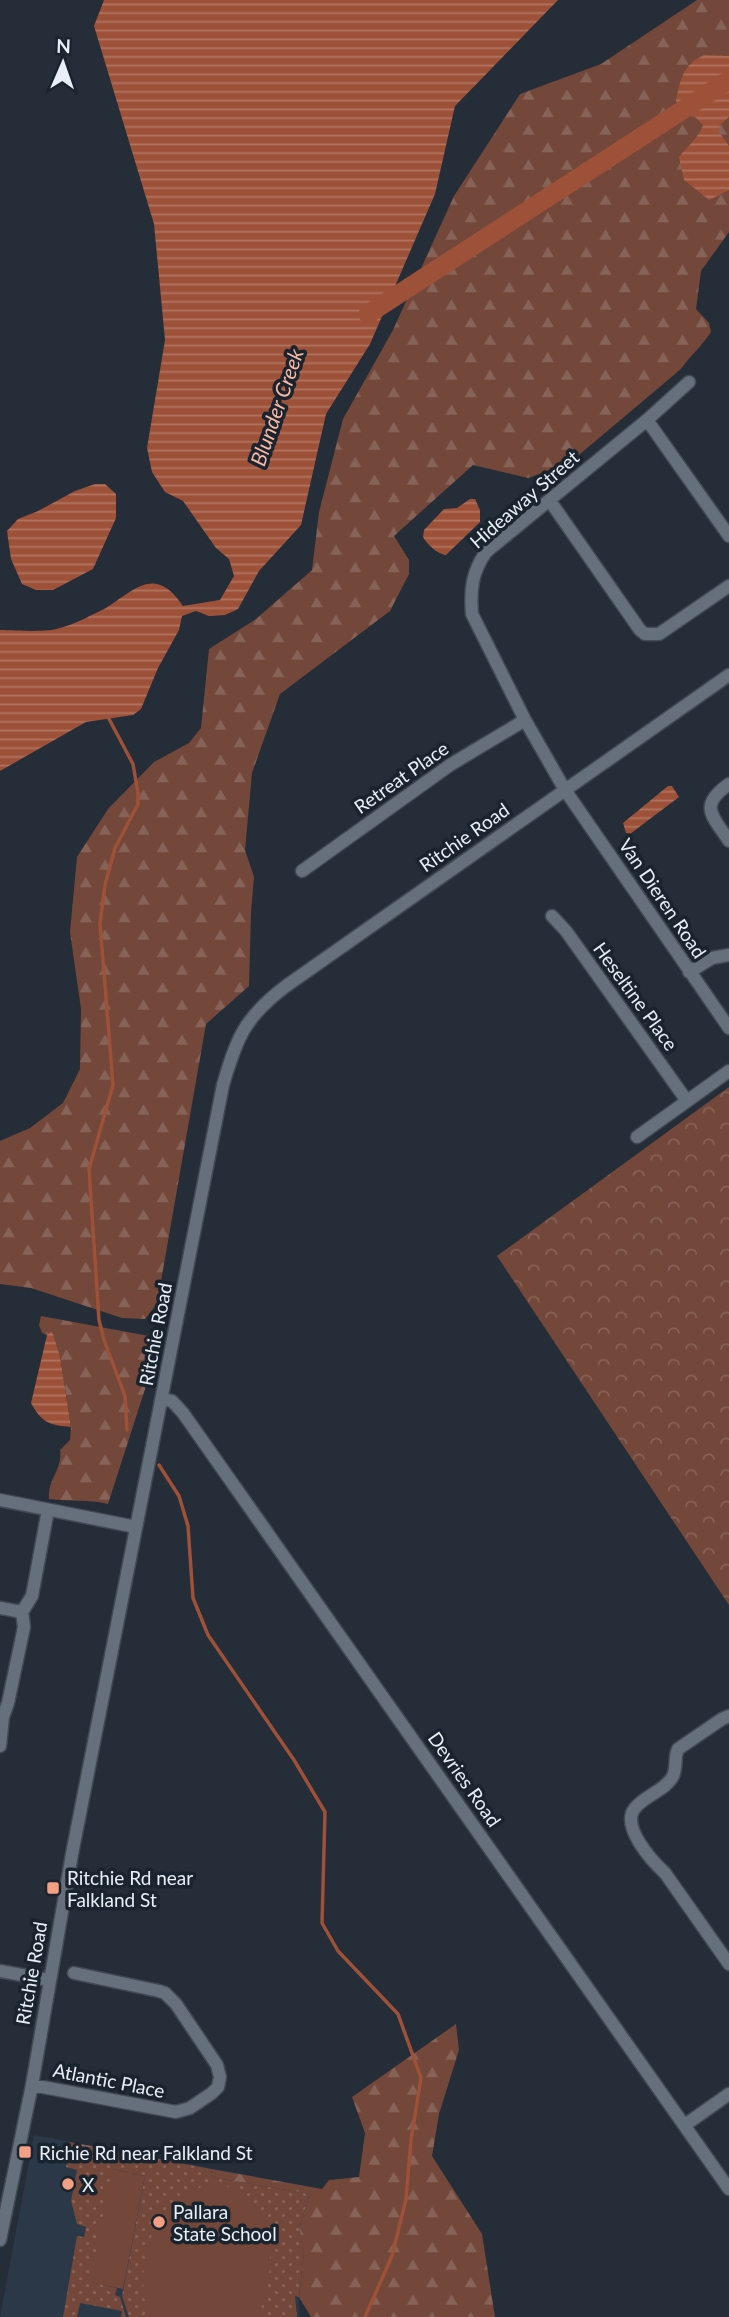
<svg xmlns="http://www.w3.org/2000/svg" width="729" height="2317" font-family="Lato,sans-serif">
	<defs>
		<pattern id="grass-dots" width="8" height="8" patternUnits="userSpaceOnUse" patternTransform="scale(1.75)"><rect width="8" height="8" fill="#734739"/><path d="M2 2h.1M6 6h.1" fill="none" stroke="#876256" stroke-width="1.8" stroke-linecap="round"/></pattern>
		<pattern id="forest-firs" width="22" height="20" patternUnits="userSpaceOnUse" patternTransform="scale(1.75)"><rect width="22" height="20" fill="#734739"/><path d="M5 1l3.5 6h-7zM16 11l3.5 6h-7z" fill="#876256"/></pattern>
		<pattern id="park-crowns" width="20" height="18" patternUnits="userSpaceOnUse" patternTransform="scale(1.75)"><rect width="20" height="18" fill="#734739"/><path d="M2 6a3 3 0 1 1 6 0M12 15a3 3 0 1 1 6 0" fill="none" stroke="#876256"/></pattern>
		<pattern id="water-rules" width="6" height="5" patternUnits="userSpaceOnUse" patternTransform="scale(1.75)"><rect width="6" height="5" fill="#9e5139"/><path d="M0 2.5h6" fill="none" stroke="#b07360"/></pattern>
	</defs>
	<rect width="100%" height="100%" fill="#242d38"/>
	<path fill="#2a3847" d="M34,2135L311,2187L299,2297L300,2317H0Z"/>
	<path fill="url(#grass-dots)" d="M119,2151L211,2169L212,2175L216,2178L310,2194L299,2228L304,2253L299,2297L295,2296L297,2317H129L122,2296L145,2176L113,2169L91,2282L117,2288L115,2295L120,2297L126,2317H121L122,2311L80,2303L77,2317H63L77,2236L84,2237L86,2227L77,2224L71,2201L77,2170L66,2167L67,2161L93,2154L117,2156Z"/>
	<path fill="url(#forest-firs)" d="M697,0H729V232L701,271L696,309L709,323L711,332C702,346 690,356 681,369L567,465L528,478L473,465L394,536L409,560V574L390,611L280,694L252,773L245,850L254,877L251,912L249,986L206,1024L157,1304L145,1319L122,1318L31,1288L0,1284V1141L30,1128L63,1103L80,1069L81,1009L70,932L77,857L108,809L154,762L189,743L201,728L209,649L256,619L312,570L319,512L343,419L393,330L454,196L520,94L601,64Z
		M41,1316L149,1336L154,1343L146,1386L108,1504C89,1499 69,1502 49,1499C47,1479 63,1470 60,1450L70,1440L71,1427L60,1356L52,1332L47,1335L42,1333L39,1325Z
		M456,2024L459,2050L439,2114L432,2156L482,2234L495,2317H311L299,2297L304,2253L299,2228L310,2194L216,2178L212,2175L211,2169L322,2189L329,2180L359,2177L365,2133L352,2097Z
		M69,2142L119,2151L114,2157L93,2154L67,2161Z"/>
	<path fill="url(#park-crowns)" d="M729,1087V1605L497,1256Z"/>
	<path fill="#734739" d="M112,2169L145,2176L123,2289L90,2282Z
		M214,2185C278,2188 279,2272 258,2315L257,2317H149C132,2268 153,2190 214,2185Z"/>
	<path fill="url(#water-rules)" d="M104,0H558L455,106L435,194L370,344L326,414L301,525L259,571L238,609L225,615L209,616L196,611L182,616L179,630L158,668L141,709L133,715L86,722L0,771V630C17,630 45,633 60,628C75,624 92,615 106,608C136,589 155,565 183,606L220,600L234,576L229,559L216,548L183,501L165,492L152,472L147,448L165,340L154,224L94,26Z
		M704,55L729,56V117L720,125L719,132L729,146V190L709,200L684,180L679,157C688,145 698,139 703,125L695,117L684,115L676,101C680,79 683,65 704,55Z
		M95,484H105L116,494V518L93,569L53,590H36L22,584L11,559L7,531L18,519L38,511L75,491Z
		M470,499H475L480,510V522L446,555C437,554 427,544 423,537L424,530L444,509L457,508Z
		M668,786H672L679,797L630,834L626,833L623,823Z
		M52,1331L60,1356L71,1427C49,1425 42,1423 31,1403L47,1335Z"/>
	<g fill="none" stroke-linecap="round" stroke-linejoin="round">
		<path stroke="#9e5139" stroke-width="3.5" d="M108,717L133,764L138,793V804L115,848L105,885L100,923L113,1085L89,1169L99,1320L104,1340L125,1396L127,1430
			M159,1465L179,1496L188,1526L193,1598L208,1635L294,1760L325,1812L322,1923L338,1951L398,2014L421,2078L411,2140L406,2199L392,2256L365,2317"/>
		<path stroke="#9e5139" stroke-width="19" d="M368,314L729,80"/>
		<g stroke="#424953" stroke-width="15">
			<path id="minor" d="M689,382L647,420L486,552C472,572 470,590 472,614L525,720L565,790L729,1028
				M647,420L729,536
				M550,501L640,630L645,634H659L729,586
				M729,784C698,806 712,815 729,841
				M302,871L450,765L525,720
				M552,916L566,931L687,1101
				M689,972L712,958L729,955
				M637,1137L729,1071
				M162,1399L172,1401L183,1413L729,2189
				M0,1500L136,1527
				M0,1608L22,1612
				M729,1716L722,1719L678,1749C674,1757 677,1768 673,1776C665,1791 645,1795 635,1808C620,1826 652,1861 665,1873L729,1964
				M0,1746L3,1717L8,1703L24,1627L22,1612L32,1596L48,1510
				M0,1971L49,1980
				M32,2085L176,2112L190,2108L212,2093L218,2087L220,2077L217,2065L176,2004L165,1993L159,1991L74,1973
				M685,2125L729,2094
				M0,2240L32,2085L72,1854L223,1085C237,1037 245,1017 286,986L729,675"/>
		</g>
		<use href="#minor" stroke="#65707c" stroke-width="12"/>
	</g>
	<g fill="#f39f84" stroke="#1a242e" stroke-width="2.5">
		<rect x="46" y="1881" width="14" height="14" rx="3.5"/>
		<rect x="18" y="2145" width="14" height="14" rx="3.5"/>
		<circle cx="68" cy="2184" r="7"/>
		<circle cx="159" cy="2222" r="7"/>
	</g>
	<g text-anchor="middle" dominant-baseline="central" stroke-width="7" stroke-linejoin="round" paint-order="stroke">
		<g font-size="19" fill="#e9eff6" stroke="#1a242e">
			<text transform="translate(524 499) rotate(-41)">Hideaway Street</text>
			<text transform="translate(401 777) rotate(-35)">Retreat Place</text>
			<text transform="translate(464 837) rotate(-35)">Ritchie Road</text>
			<text transform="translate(663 898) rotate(56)">Van Dieren Road</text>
			<text transform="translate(636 996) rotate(54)">Heseltine Place</text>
			<text transform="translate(155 1334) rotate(-79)">Ritchie Road</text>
			<text transform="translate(465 1779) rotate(55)">Devries Road</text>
			<text transform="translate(31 1973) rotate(-80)">Ritchie Road</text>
			<text transform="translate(109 2080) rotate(11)">Atlantic Place</text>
		</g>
		<g font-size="19" fill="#e9eff6" stroke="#1a242e" text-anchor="start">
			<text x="67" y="1877">Ritchie Rd near<tspan x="67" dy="22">Falkland St</tspan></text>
			<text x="39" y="2152">Richie Rd near Falkland St</text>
			<text x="82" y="2184">X</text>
			<text x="173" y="2211">Pallara<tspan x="173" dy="22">State School</tspan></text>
		</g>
		<g font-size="21" font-style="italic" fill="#fab8a3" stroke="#1a242e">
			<text transform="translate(276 407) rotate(-71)">Blunder Creek</text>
		</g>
	</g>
	<g transform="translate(63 63) rotate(2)" stroke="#1a242e" stroke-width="5" paint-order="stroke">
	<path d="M0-5L12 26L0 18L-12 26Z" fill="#e9eff6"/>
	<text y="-10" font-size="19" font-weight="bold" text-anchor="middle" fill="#e9eff6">N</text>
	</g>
</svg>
